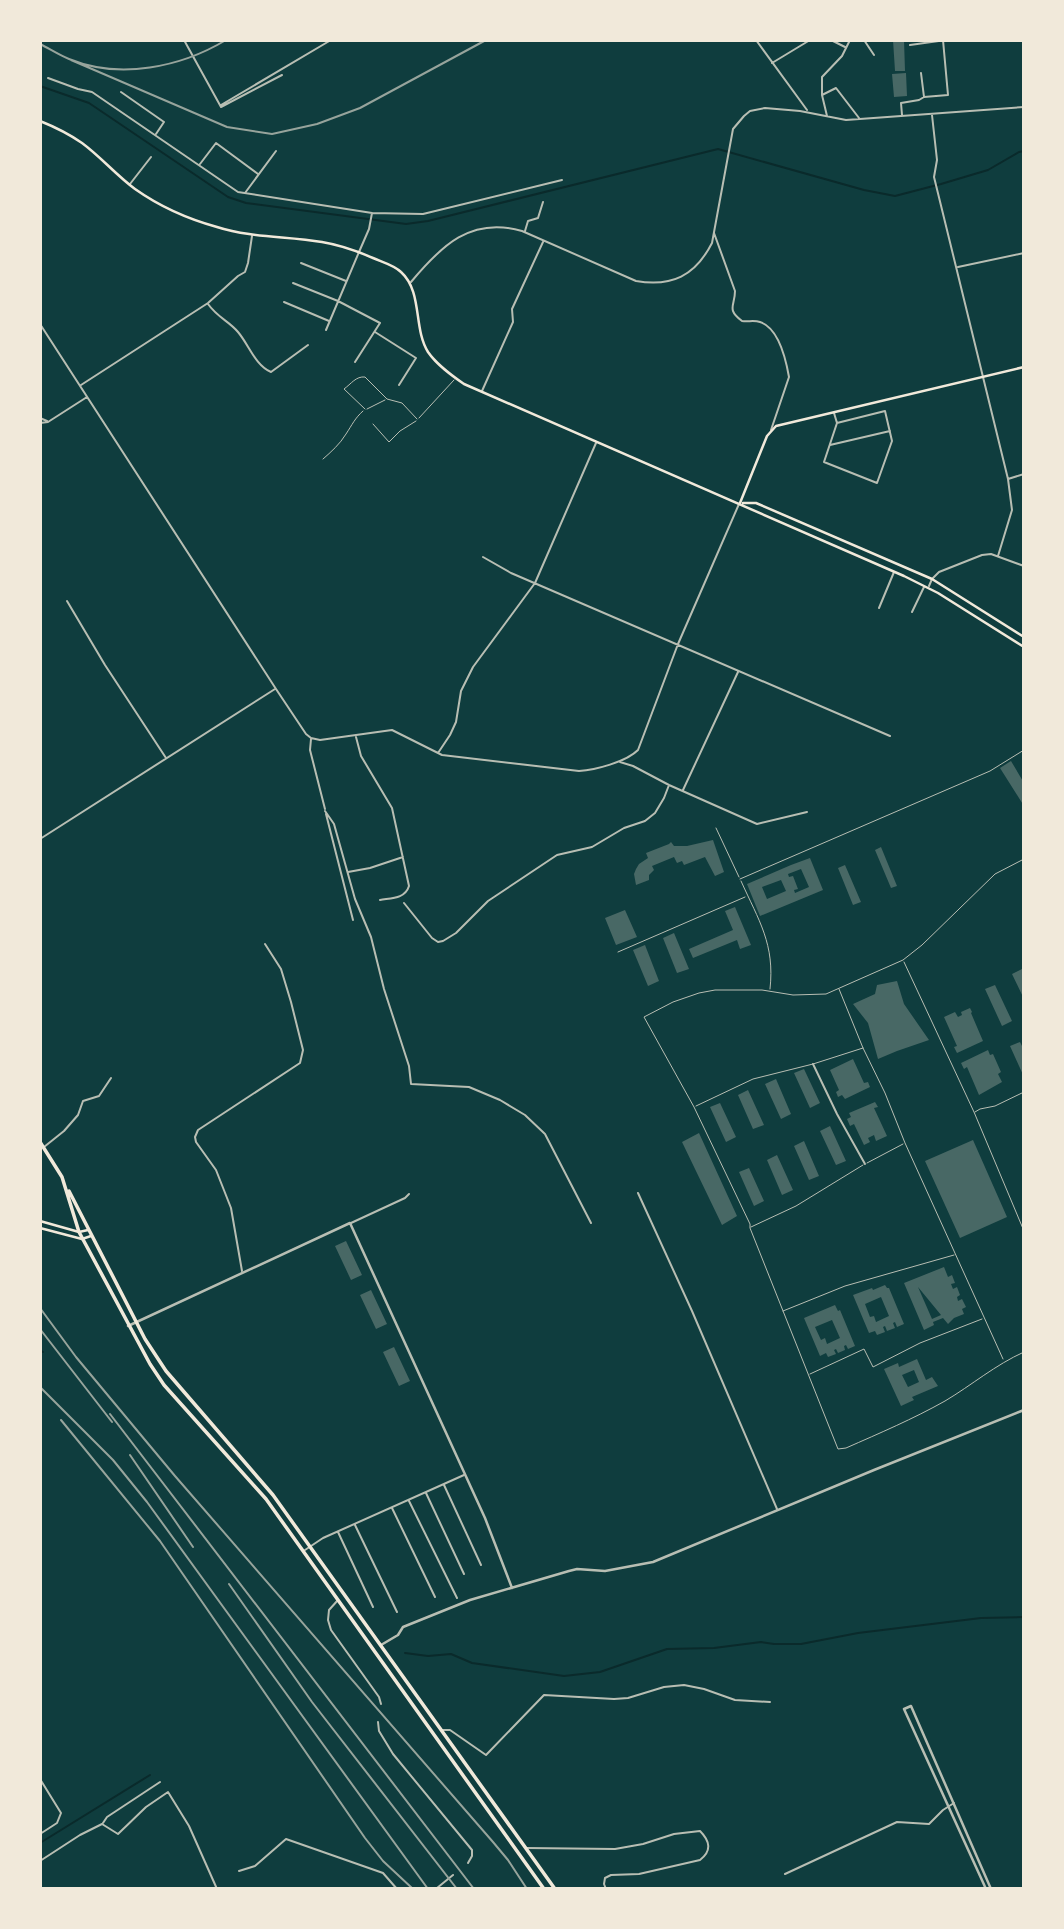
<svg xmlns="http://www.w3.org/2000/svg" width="1064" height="1929" font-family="'Archivo Narrow',sans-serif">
	<rect width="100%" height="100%" fill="#0f3d3e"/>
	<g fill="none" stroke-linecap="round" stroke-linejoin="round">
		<path stroke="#0a2a2b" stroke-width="2" d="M40,86L89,103L228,197L246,203L406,224L428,221L718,149L864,190L895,196L941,184L988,170L1019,152L1024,151
			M40,1350L43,1352
			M405,1653L428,1656L451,1654L472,1663L564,1676L600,1672L667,1649L714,1648L761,1642L774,1644H801L858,1633L981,1618L1024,1617
			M40,1843L150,1775"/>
	</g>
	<path fill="#486865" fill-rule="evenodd" d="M893,40H904L905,71H895Z
		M906,73L907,96L894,97L892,74Z
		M1011,761L1024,783V806L1000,768Z
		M713,840L724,872L715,876L705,857L684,865L682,861L677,863L674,857L652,866L654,870L649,875V880L636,885L634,874L636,869L639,864L648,858L646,853L669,844L671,842L674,846H687Z
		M881,847L897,886L891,888L875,850Z
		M810,858L823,890L760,916L747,884L791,865ZM801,869L809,887L795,893L794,890L798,889L793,876L789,877L788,874ZM781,880L786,891L767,899L762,887Z
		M845,865L861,902L853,905L838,868Z
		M735,907L751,945L740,949L737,940L693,958L689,949L733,930L725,911Z
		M625,910L637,937L616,945L605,918Z
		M674,933L689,969L677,973L663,938Z
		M645,945L659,981L648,986L633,950Z
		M1022,969L1024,973V999L1012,974Z
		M897,981L904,1004L929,1040L897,1051L878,1059L868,1023L853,1004L875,994L877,985Z
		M995,985L1012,1021L1002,1026L985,989Z
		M970,1008L972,1012L971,1013L983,1041L957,1053L954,1047L957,1046L944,1017L955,1012L958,1017L962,1015L961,1012Z
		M1020,1042L1024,1050V1077L1010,1046Z
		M988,1050L990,1055L993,1054L1001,1072L998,1074L1002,1082L979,1095L967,1067L964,1069L961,1063Z
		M853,1059L864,1083L868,1082L870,1087L845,1099L842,1095L838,1097L836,1092L839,1090L830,1070Z
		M804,1069L820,1103L810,1108L794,1073Z
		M776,1079L791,1114L781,1119L765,1084Z
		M748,1090L764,1125L753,1129L738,1095Z
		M875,1102L878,1107L874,1108L887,1136L876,1141L874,1135L868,1138L870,1142L864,1145L854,1124L850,1126L847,1119L851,1117L849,1113Z
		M720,1103L736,1137L726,1142L710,1107Z
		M830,1126L846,1161L836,1165L820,1131Z
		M699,1133L737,1216L722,1225L682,1142Z
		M973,1140L1007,1217L960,1238L925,1161Z
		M804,1141L819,1176L809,1180L794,1146Z
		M777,1155L793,1190L782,1195L767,1160Z
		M749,1168L764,1201L754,1206L739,1172Z
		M346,1241L362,1275L351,1280L335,1246Z
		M944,1267L948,1277L952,1275L955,1283L951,1284L953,1289L957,1287L960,1295L957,1297L958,1301L962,1299L966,1307L962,1309L964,1314L954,1318L948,1324L943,1318L933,1322L934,1325L924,1330L904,1283ZM918,1287L941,1315L932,1319Z
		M885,1285L887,1288H889L904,1324L897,1327L895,1322L893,1323L895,1328L887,1331L885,1326L883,1327L885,1332L877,1335L875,1331L869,1333L853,1295L872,1288L873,1290ZM881,1297L889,1316L876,1322L874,1316L870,1317L865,1304Z
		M371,1290L387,1324L376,1329L360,1295Z
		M835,1305L838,1311L840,1310L855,1346L848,1349L846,1345L844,1346L845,1350L838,1353L836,1349L834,1350L836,1354L828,1357L826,1353L820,1356L804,1318ZM832,1320L840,1338L827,1344L825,1338L821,1340L815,1327Z
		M394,1347L410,1381L399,1386L383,1352Z
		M917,1359L926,1380L932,1377L938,1386L912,1397L914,1400L901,1406L884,1369L898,1363L899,1367ZM914,1370L919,1382L908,1387L902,1375Z"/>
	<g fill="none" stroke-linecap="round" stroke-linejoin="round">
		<path stroke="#b8beb3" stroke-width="1" d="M365,409L344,389C351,384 356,376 365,377L387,399L402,403L417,419
			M367,409L385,400
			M419,418L454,380
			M373,424L389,442L400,431L416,421
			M323,459C331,452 340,444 346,434C352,425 355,418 363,411
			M716,828L739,877
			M1024,859L995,874L922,945L903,960L826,994L793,995L762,990H715L699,993L673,1002L644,1017L694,1107L750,1224V1228L838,1449L846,1448C880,1433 913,1419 945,1401C972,1385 995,1365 1024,1352
			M740,879L990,771L1024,750
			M741,881C759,921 775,944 770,989
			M618,952L745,897
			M904,962L974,1112L1024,1231
			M839,989L863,1048L885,1093L905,1143L1003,1359
			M696,1106L753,1079L813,1064L863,1048
			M975,1112L980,1109L995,1106L1024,1092
			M867,1163L903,1144
			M751,1227L796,1206L863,1165
			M783,1311L845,1286L954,1255
			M810,1374L864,1349L873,1367L920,1343L982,1319"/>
		<path stroke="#b8beb3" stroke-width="2" d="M813,1064L837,1114L865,1164"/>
		<path stroke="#b8beb3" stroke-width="2" d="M184,40L221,107L282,75
			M756,40L807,110
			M831,40L845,47
			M864,40L874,55
			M910,45L946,40
			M772,63L810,40
			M48,78L78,89L92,92L238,192L372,213
			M121,92L164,122L156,134
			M822,95L836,88L859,118
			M924,97L948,95L943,40
			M221,105L331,40
			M902,115L901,103L919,100L924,97L921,73
			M932,115L937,160L934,177L1008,479L1012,510L998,556
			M827,116L822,95V77L842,56L850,40
			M200,164L216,143L258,174
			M130,184L151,157
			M245,193L276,151
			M525,231L528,221L538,218L543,202
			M714,233L735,291C735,306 726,309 742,321C748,322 754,320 760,322C779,328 786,360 789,377L771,430
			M301,263L346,281
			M958,267L1024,253
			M411,282C441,246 471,216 522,231L636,281C672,287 695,276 712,243L733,129L744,116L750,111L765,108L800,111L846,120L1024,107
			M293,283L338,301L380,323L355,362
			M284,302L329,321
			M208,304C218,318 229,321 238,332C249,345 255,365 271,372L308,345
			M40,324L276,689L306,734L311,738L320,740L392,730L442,755L579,771C595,770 626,762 638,750L678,644L739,504
			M326,330L359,252L369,229L372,213L423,214L562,180
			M375,332L416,358L399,385
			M81,385L208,303L238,276L245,272L248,263L252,236
			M482,391L513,322L512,309L543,242
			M834,413L837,423L824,462L877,483L892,441L885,411L837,423
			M40,418L47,421
			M40,423L48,422L87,397
			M830,445L890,431
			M1008,479L1024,474
			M483,557L511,573L890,736
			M929,586L932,579L939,572L982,555L991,554L1024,566
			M67,601L105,665L166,758
			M879,608L894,572
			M912,612L924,587
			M356,737L361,756L392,808L409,886C405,899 391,898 380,900
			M311,739L310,750L325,809
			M438,753L450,735L456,722L461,691L473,667L535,583L596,443
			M620,762L633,766L669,785L757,824L807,812
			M683,790L738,672
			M325,811L334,824L355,899L371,937L384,989L409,1066L411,1084L469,1087L500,1100L525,1115L545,1134L591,1223
			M326,814L353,920
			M40,839L275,689
			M348,872L370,868L403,857
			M404,903L432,938L438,942L443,941L456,933L488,901L557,855L592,847L624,828L645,821L655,813L664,798L669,785
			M44,1147L64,1131L78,1115L83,1101L99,1096L111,1078
			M638,1193L692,1311L777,1509
			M351,1223L405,1198L409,1194
			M242,1271L231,1208L216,1170L196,1142L195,1137L198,1130L300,1063L303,1050L291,1002L281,969L265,944
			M444,1485L481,1565
			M426,1493L464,1574
			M409,1501L457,1598
			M392,1508L435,1597
			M355,1525L397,1612
			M338,1532L373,1607
			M305,1550L323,1538L464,1475
			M338,1600L329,1610L328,1620L331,1630L379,1697L381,1704
			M378,1722L379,1731L393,1754L472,1850V1856L468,1863
			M442,1730H450L486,1755L544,1695L614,1699L628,1698L664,1687L684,1685L704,1689L735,1700L770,1702
			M40,1779L61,1813L57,1823L40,1834
			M103,1823L107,1817L160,1782
			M527,1848L615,1849L643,1844L674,1834L700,1831C710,1841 712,1851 700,1860L639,1874L611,1875L605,1878L604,1884L606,1889
			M40,1861L80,1835L102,1824L118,1834L146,1807L168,1792L189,1826L217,1889
			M239,1871L255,1866L286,1839L383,1873L397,1889
			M785,1874L897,1822L929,1824L943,1810L954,1803
			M437,1888L453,1875"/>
		<path stroke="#b8beb3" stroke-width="2.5" d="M128,1326L350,1223L485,1518L512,1588
			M381,1645L398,1635L403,1627L470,1600L569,1571L577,1569L605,1571L653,1562L874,1470L1024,1410
			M986,1889L904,1709L911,1706L991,1889"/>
		<path stroke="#f1e9da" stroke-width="2.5" d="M40,121C55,127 69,134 82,143C101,157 116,175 135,189C159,206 188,219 217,227C251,238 287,236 322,242C340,245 357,251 373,258C382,262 394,265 401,272C423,292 413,328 428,352C437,365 451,375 464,384L904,576L938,593L1024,647
			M740,503L767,436L776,426L1024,367
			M743,503H756L932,579L1024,637
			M40,1221L79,1232L88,1230
			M40,1228L82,1239L91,1236"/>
		<path stroke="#f1e9da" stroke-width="3.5" d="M40,1142L62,1177L79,1232L150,1364L164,1385L266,1499L544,1889
			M69,1191L145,1339L166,1371L273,1495L555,1889"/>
		<path stroke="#97a49c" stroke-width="2" d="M40,44C50,49 59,55 69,59C120,80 181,67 226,40
			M71,60L227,127L272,134L317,124L360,108L486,40
			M40,1308L76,1357L175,1476L493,1842L508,1860L527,1889
			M40,1329L112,1422
			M40,1387L113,1460L147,1502L428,1889
			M110,1414L474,1889
			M61,1420L160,1541L365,1838L383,1861L413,1889
			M130,1455L193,1547
			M229,1584L312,1702L457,1889"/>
	</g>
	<rect width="1064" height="1929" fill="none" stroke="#f1e9da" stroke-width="84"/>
</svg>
